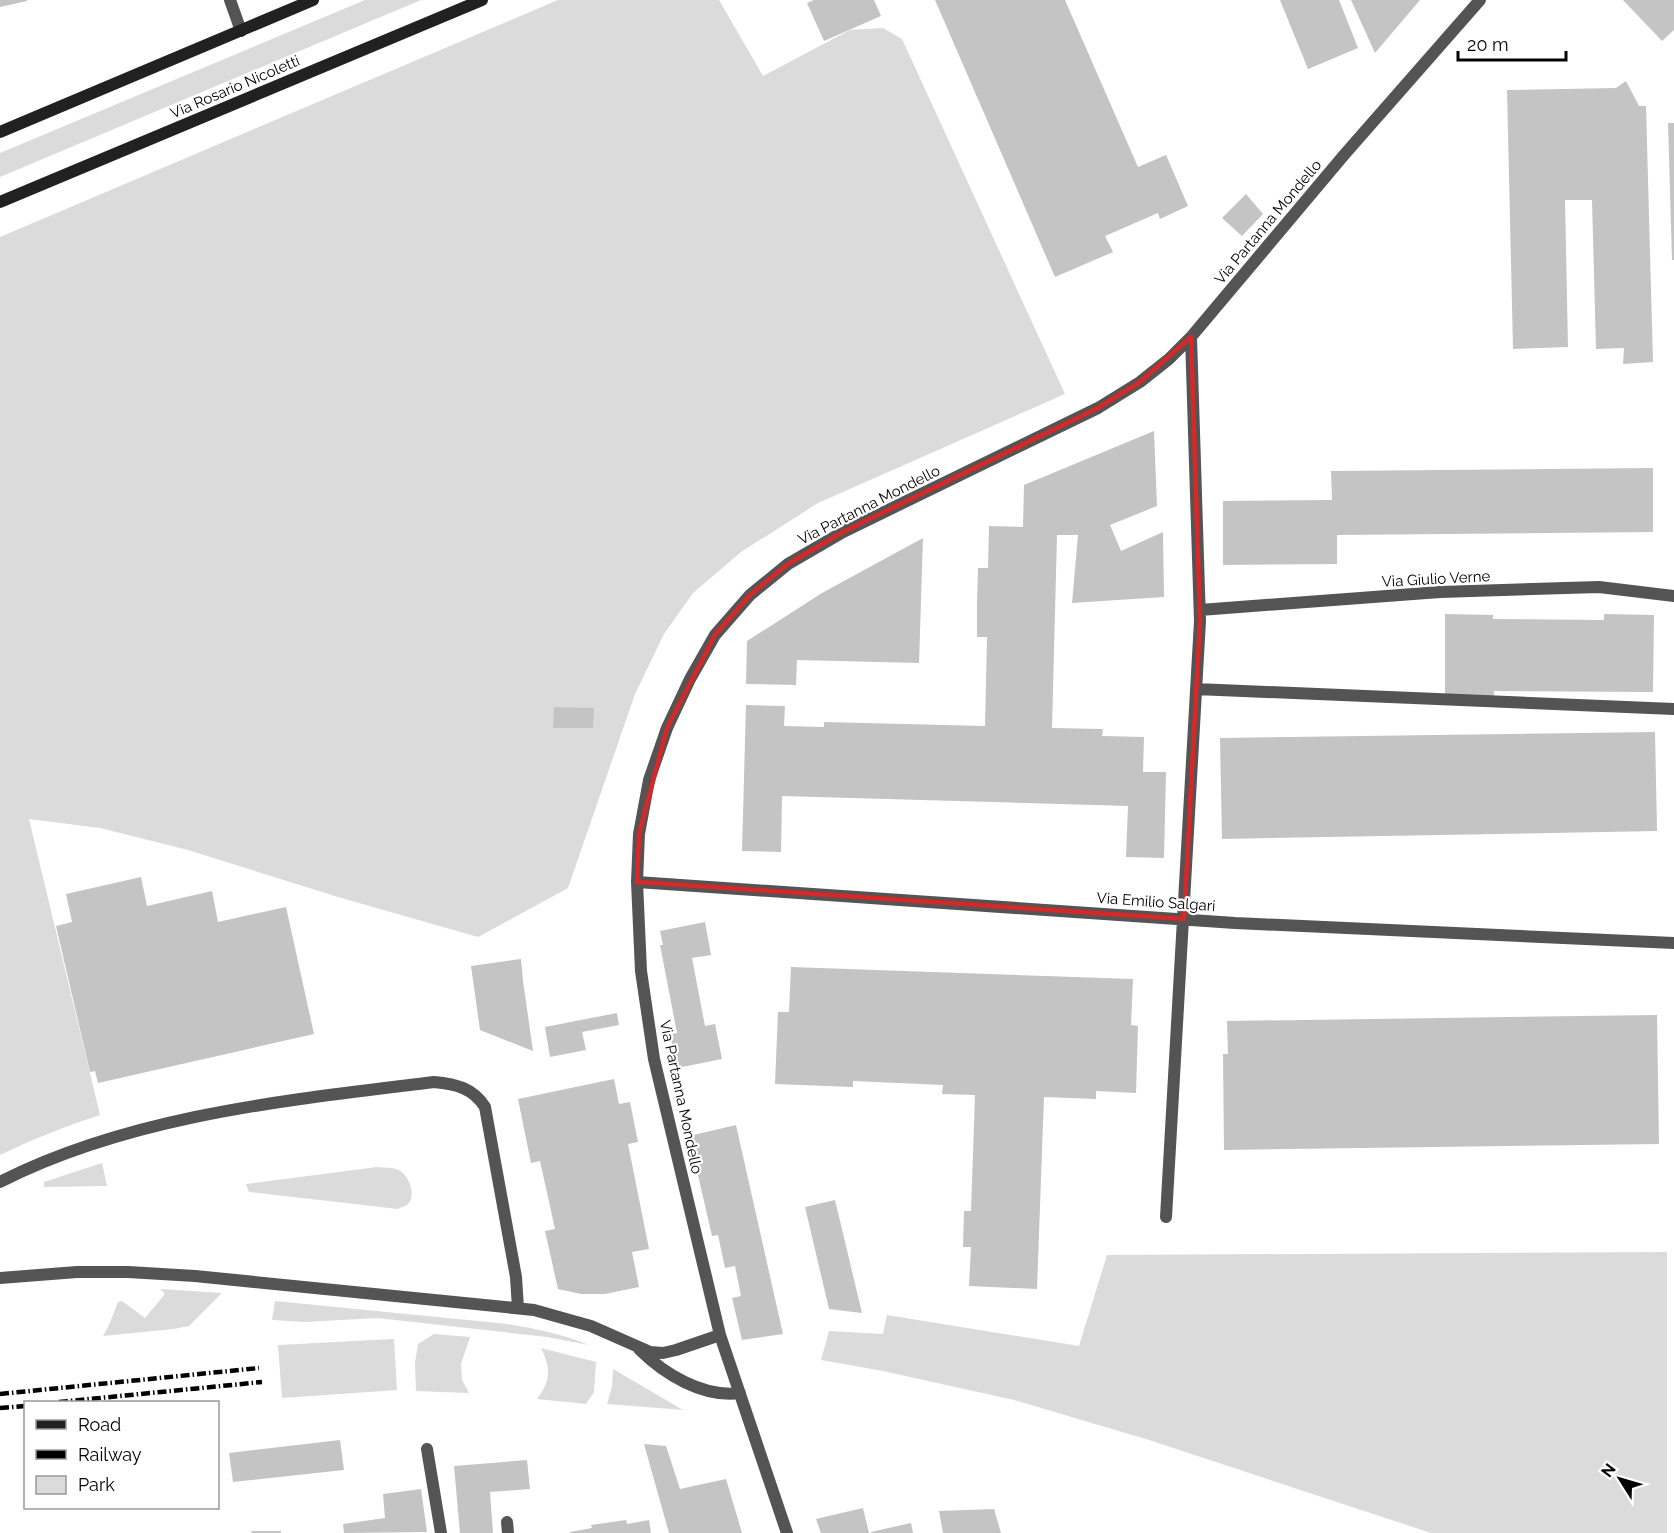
<svg xmlns="http://www.w3.org/2000/svg" width="1674" height="1533" font-family="Raleway,sans-serif">
	<rect width="100%" height="100%" fill="#fff"/>
	<path fill="#dbdbdb" d="M365,0H421L0,177V153Z
		M558,0H719L763,76L850,30L883,28L902,39L1065,394L818,503L741,552L693,593L664,634L635,694L568,888L478,937L338,897L188,850L100,828L29,819L100,1115C66,1126 33,1139 0,1155V237Z
		M102,1163L107,1186L44,1187V1182Z
		M377,1167C383,1168 391,1167 396,1169C408,1172 418,1196 407,1205C404,1207 401,1207 398,1209L249,1192L246,1184Z
		M1667,1252V1533H1431L1149,1440L1014,1400L883,1371L821,1360L829,1331L883,1334L887,1315L1079,1346L1107,1255Z
		M160,1289L222,1293L189,1326L173,1329L103,1336L109,1325L118,1302L122,1301L145,1318L165,1294Z
		M275,1301L508,1324C537,1329 562,1334 589,1345L547,1337L377,1318L305,1322L272,1320Z
		M434,1334L470,1337L461,1364L462,1380L469,1393L416,1391L415,1363L418,1344Z
		M394,1339L397,1390L282,1398L278,1345Z
		M541,1348L596,1362L594,1392L586,1404L537,1399C551,1380 551,1369 541,1348Z
		M613,1369L683,1410L607,1404L612,1387Z"/>
	<path fill="#c4c4c4" d="M0,0H27V1L0,7Z
		M814,0H874L881,16L824,41L807,3Z
		M935,0H1065L1138,167L1166,155L1188,206L1160,219L1158,213L1105,236L1113,252L1055,277Z
		M1280,0H1339L1358,48L1308,69Z
		M1351,0H1420L1375,53Z
		M1623,0H1674V30L1662,41Z
		M1626,81L1639,106H1646L1653,362L1623,364L1624,348L1596,349L1592,200H1565L1568,347L1513,349L1507,90L1616,88Z
		M1668,123H1674V260H1672Z
		M1246,194L1263,214L1242,236L1222,218Z
		M1154,431L1157,506L1110,525L1121,551L1163,532L1164,597L1072,603L1078,535H1057L1052,728L1103,729L1102,736L1144,737L1143,772H1166L1164,858L1126,857L1128,806L782,796L781,852L742,851L746,705L785,706L784,726L824,727V722L985,726L987,637H977V605L978,568H988L989,526L1023,527L1024,485Z
		M1653,468V532L1337,535V564L1223,565V501L1332,500L1331,471Z
		M923,538L919,663L797,660L796,685L746,684L747,641L822,593Z
		M1445,614L1493,615V619L1604,620V614L1654,615L1653,692L1494,691V696H1445Z
		M554,707L594,708L593,728H553Z
		M1655,732L1657,831L1222,839L1220,738Z
		M141,877L147,906L212,891L218,922L286,907L314,1034L98,1083L95,1071L90,1072L56,926L72,922L66,894Z
		M705,922L711,955L692,958L705,1026L715,1024L722,1059L677,1068L670,1034L677,1033L660,945H663L660,931Z
		M521,959L523,981L533,1051L480,1030L471,966Z
		M791,967L1133,979L1131,1025L1138,1026L1136,1093L1096,1091V1099L1044,1097L1037,1289L969,1286L971,1247H963L964,1211H971L975,1095L942,1094L943,1085L853,1081V1087L775,1084L778,1012H789Z
		M617,1013L619,1025L582,1032L586,1050L550,1057L545,1027Z
		M1657,1015L1659,1144L1224,1150L1223,1054H1228L1227,1021Z
		M614,1079L619,1104L630,1102L638,1142L628,1144L649,1249L632,1252L639,1287L605,1294H581L558,1289L545,1231L555,1229L540,1161L531,1163L518,1099Z
		M736,1125L783,1334L742,1340L732,1298L741,1296L735,1266L725,1268L718,1235L712,1236L689,1136Z
		M835,1200L862,1313L829,1309L805,1207Z
		M340,1440L344,1470L233,1482L229,1453Z
		M644,1444L666,1446L680,1489L726,1479L742,1533H669Z
		M527,1460L530,1489L490,1492L493,1533H460L454,1466Z
		M421,1489L427,1532L344,1533L343,1524L385,1518L383,1494Z
		M863,1508L869,1533H821L816,1519Z
		M994,1509L1001,1533H943L939,1511Z
		M626,1520L627,1524L649,1520L651,1533H570V1532L592,1528L591,1525Z
		M911,1523L913,1533H871V1532Z
		M251,1531H281V1533H252Z"/>
	<g fill="none" stroke-linecap="round" stroke-linejoin="round">
		<path stroke="#545454" stroke-width="12" d="M230,0L241,31
			M1200,610L1440,592L1599,587L1674,596
			M1196,689L1674,709
			M637,882L1235,923L1674,943
			M0,1182C132,1115 289,1100 434,1082C456,1084 473,1088 485,1107L516,1277L518,1308
			M1166,1217L1200,621L1191,337
			M0,1278L77,1272H128L195,1276L534,1310L591,1326L650,1352L663,1353L676,1350L720,1335
			M639,1349C664,1374 703,1398 740,1393
			M427,1449L441,1533
			M507,1522L508,1533
			M787,1533L720,1335L654,1059L641,971L637,882L639,834L649,780L667,728L690,679L715,635L750,595L788,564L843,532L1098,408L1140,382L1169,359L1191,337L1344,155L1480,0"/>
		<path stroke="#212121" stroke-width="12" d="M0,132L313,0
			M0,202L482,0"/>
		<path stroke="#000" stroke-width="4.5" stroke-dasharray="9 3 1.5 3" stroke-linecap="butt" d="M0,1394L259,1368
			M59,1402L262,1382
			M0,1408L26,1406"/>
	</g>
	<path fill="none" stroke="#d62828" stroke-width="4.5" stroke-linejoin="round" d="M1191,337L1200,621L1184,919L637,882L639,834L667,728L715,635L750,595L788,564L843,532L1098,408L1140,382Z"/>
	<g text-anchor="middle" dominant-baseline="central" stroke-width="4.5" stroke-linejoin="round" paint-order="stroke">
		<g font-size="15" fill="#000" stroke="#fff">
			<text transform="translate(235 87) rotate(-23)">Via Rosario Nicoletti</text>
			<text transform="translate(1268 222) rotate(-50)">Via Partanna Mondello</text>
			<text transform="translate(869 505) rotate(-27)">Via Partanna Mondello</text>
			<text transform="translate(1436 579) rotate(-3)">Via Giulio Verne</text>
			<text transform="translate(1156 902) rotate(4)">Via Emilio Salgari</text>
			<text transform="translate(681 1097) rotate(78)">Via Partanna Mondello</text>
		</g>
	</g>
	<rect x="24" y="1401" width="195" height="108" fill="#ffffff" stroke="#999999" stroke-width="1.5"/>
	<rect x="36" y="1420" width="30" height="9" fill="#212121" stroke="#999999" stroke-width="1.5"/>
	<text x="78" y="1431" font-size="18" fill="#000000">Road</text>
	<rect x="36" y="1450" width="30" height="9" fill="#000000" stroke="#999999" stroke-width="1.5"/>
	<text x="78" y="1461" font-size="18" fill="#000000">Railway</text>
	<rect x="36" y="1476" width="30" height="18" fill="#dbdbdb" stroke="#999999" stroke-width="1.5"/>
	<text x="78" y="1491" font-size="18" fill="#000000">Park</text>
	<g transform="translate(1620 1479) rotate(307)" stroke="#ffffff" stroke-width="4.5" paint-order="stroke">
	<path d="M0-4.5L10 22L0 15L-10 22Z" fill="#000000"/>
	<text y="-9" font-size="16" font-weight="bold" text-anchor="middle" fill="#000000">N</text>
	</g>
	<path d="M1458 51v9h108v-9" fill="none" stroke="#000000" stroke-width="3"/>
	<text x="1467" y="51" font-size="18" fill="#000000" stroke="#ffffff" stroke-width="4.5" paint-order="stroke">20 m</text>
</svg>
